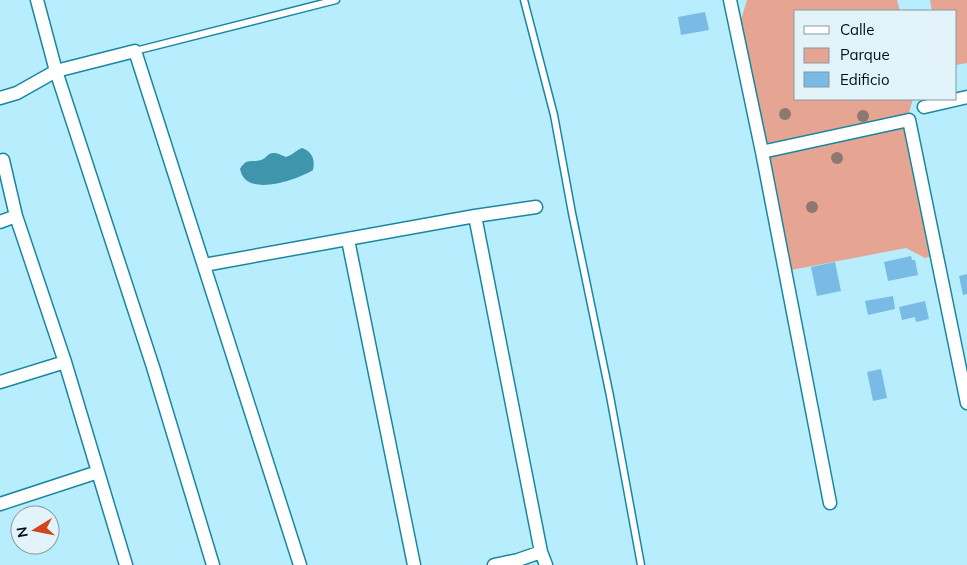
<svg xmlns="http://www.w3.org/2000/svg" width="967" height="565" font-family="Mulish,sans-serif">
	<rect width="100%" height="100%" fill="#b7edfc"/>
	<path fill="#e6a592" d="M747,0H897L900,11H796V99H913L908,116L932,256L925,258L906,248L791,270L741,20Z
		M930,0H967V63L956,65V11H932Z"/>
	<path fill="#3f96ac" d="M302,148C313,152 315,160 313,170C298,179 259,193 245,179C242,176 241,173 240,169C247,157 251,163 261,160C267,158 268,152 275,153C278,153 283,156 286,157C293,155 296,150 302,148Z"/>
	<path fill="#79bbe4" d="M705,12L709,30L681,35L678,17Z
		M911,256L912,260H915L918,275L888,281L884,262Z
		M835,262L841,291L817,296L811,267Z
		M967,274V294L963,295L959,276Z
		M893,296L895,309L868,315L865,301Z
		M925,301L929,319L916,322L915,317L902,320L899,307Z
		M881,369L887,398L873,401L867,372Z"/>
	<g fill="none" stroke-linecap="round" stroke-linejoin="round">
		<g stroke="#19879f" stroke-width="9">
			<path id="service" d="M524,0L554,115L572,213L610,396L641,565
				M135,51L336,0"/>
		</g>
		<g stroke="#19879f" stroke-width="15">
			<path id="minor" d="M37,0L56,71L153,367L213,565
				M730,0L762,152L830,503
				M0,98L17,93L56,71L135,51L300,565
				M924,107L967,97
				M762,152L909,120L967,403
				M3,160L16,216L65,362L126,565
				M475,216L541,552L546,565
				M0,222L16,216
				M348,240L414,565
				M204,265L475,216L536,207
				M0,382L65,362
				M0,504L98,472
				M494,565L518,560L541,552"/>
		</g>
		<use href="#service" stroke="#fff" stroke-width="6"/>
		<use href="#minor" stroke="#fff" stroke-width="12"/>
	</g>
	<g fill="#8d7971">
		<circle cx="785" cy="114" r="6"/>
		<circle cx="863" cy="116" r="6"/>
		<circle cx="837" cy="158" r="6"/>
		<circle cx="812" cy="207" r="6"/>
	</g>
	<rect x="794" y="10" width="162" height="90" fill="#e2f4f9" stroke="#889a9f"/>
	<rect x="804" y="26" width="25" height="8" fill="#ffffff" stroke="#889a9f"/>
	<text x="840" y="35" font-size="15" fill="#011318">Calle</text>
	<rect x="804" y="48" width="25" height="15" fill="#e6a592" stroke="#889a9f"/>
	<text x="840" y="60" font-size="15" fill="#011318">Parque</text>
	<rect x="804" y="72" width="25" height="15" fill="#79bbe4" stroke="#889a9f"/>
	<text x="840" y="85" font-size="15" fill="#011318">Edificio</text>
	<g transform="translate(35 530) rotate(260)"><circle r="24" fill="#e2f4f9" stroke="#889a9f"/>
	<path d="M0-4L9 19L0 12L-9 19Z" fill="#cf471a"/>
	<text y="-8" font-size="14" font-weight="bold" text-anchor="middle" fill="#011318">N</text>
	</g>
</svg>
